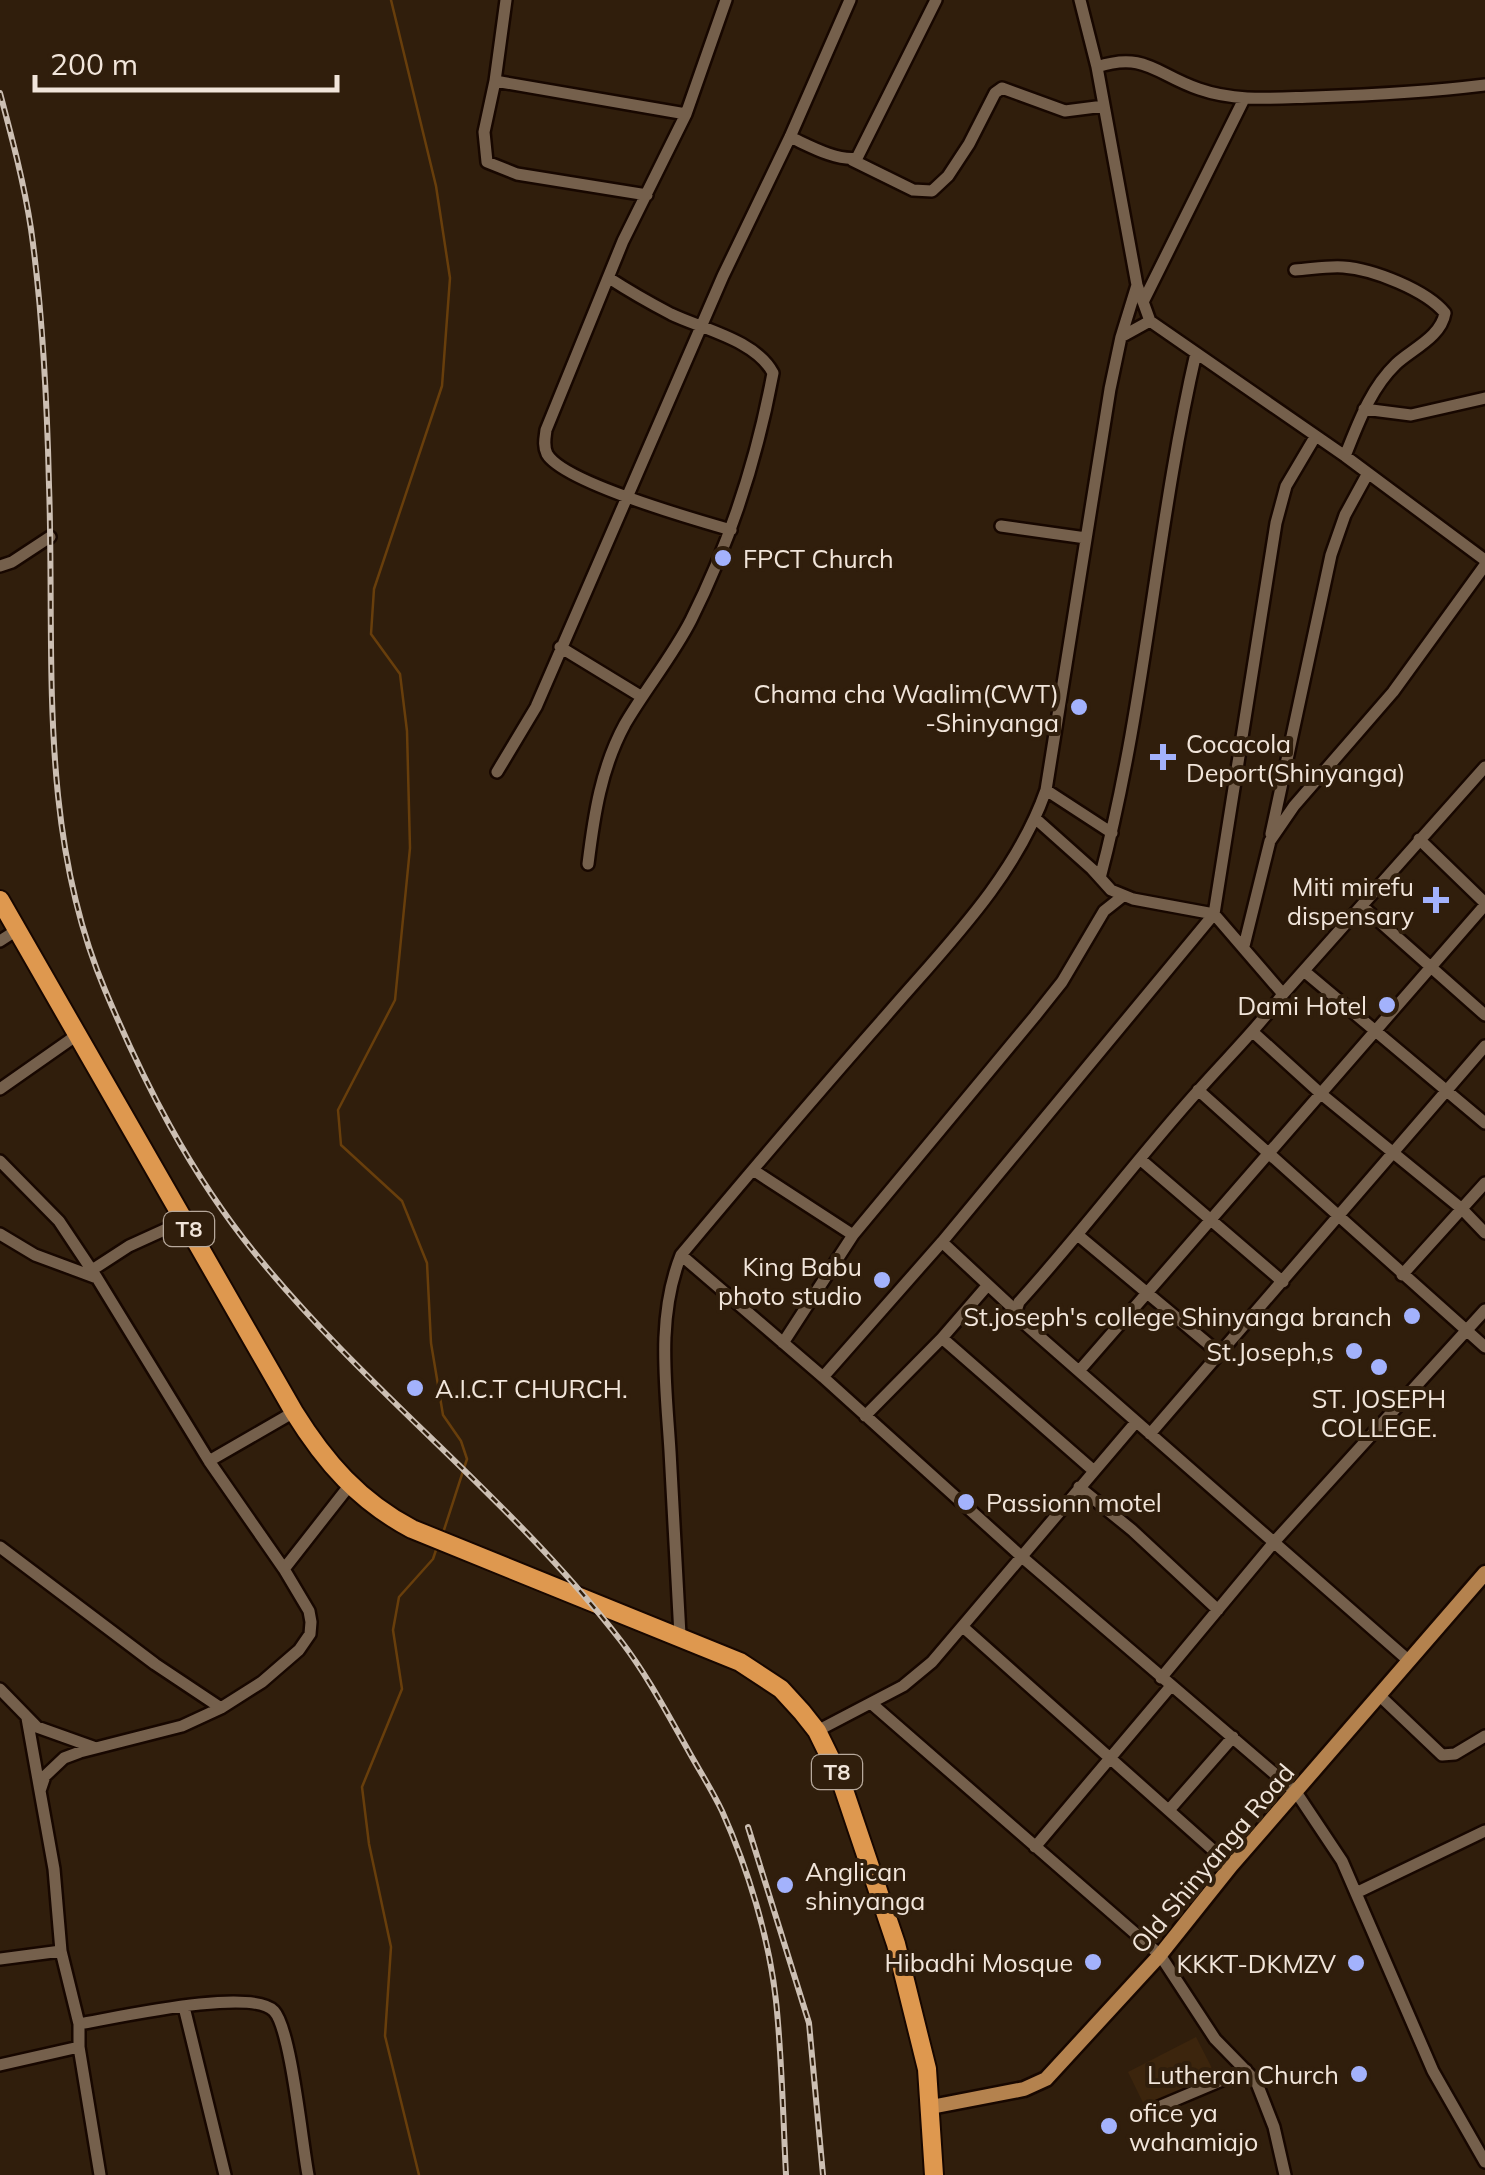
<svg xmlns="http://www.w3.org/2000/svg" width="1485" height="2175" font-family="Mulish,sans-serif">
	<rect width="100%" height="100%" fill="#301e0c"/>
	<path fill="#3c250d" d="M1196,2037L1221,2086L1152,2121L1128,2072Z"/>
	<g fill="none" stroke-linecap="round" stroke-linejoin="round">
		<path stroke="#683e0b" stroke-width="2.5" d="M391,0L436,186L450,278L442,386L374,589L371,634L400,674L407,731L410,848L395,1000L338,1110L341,1145L402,1201L427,1263L431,1343L443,1415L461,1441L467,1459L443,1533
			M419,2175L385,2036L391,1947L369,1844L362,1787L402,1689L393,1630L399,1597L433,1559L436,1550"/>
		<g stroke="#170700" stroke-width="16">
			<path id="minor" d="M506,0L495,81L484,132L487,162L517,174L647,195
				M726,0L686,114L623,241L546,430C545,438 543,446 547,454C563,482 696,520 731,530
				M1080,0L1097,67L1137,285L1150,321L1345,456L1485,560
				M1097,67C1145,51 1157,75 1199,89C1236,102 1275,98 1314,97C1372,95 1428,92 1485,85
				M495,81L686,114
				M790,137C810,146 836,161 857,158L936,0
				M852,160L913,190L932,191L948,176L969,144L995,93L1002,88L1065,111L1104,106
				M1295,270C1311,269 1327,266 1343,267C1373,269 1426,290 1445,313C1441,337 1412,349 1396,364C1370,389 1358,424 1345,456
				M1143,302L1244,99
				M1121,337L1150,321
				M1364,409L1411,415L1485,398
				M1001,526L1086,538
				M0,566L12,562L50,537
				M560,647L642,697
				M497,772L536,707L723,276L790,137L850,0
				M1046,790L1112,833
				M1036,819L1092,869L1111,890L1133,899L1214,914L1283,994
				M1271,834L1331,555L1345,515L1368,473
				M1419,839L1485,903
				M588,864C594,815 601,768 625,724C646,688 672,657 691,620C730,542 757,459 773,373C756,340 702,329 671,314C650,303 629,291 609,278
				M1100,878C1146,705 1156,526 1196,353
				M1362,906L1485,1015
				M0,941L17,930
				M1244,946L1270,841L1294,806L1393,692L1485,565
				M1304,971L1485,1123
				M1254,1033L1320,1093L1462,1209L1485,1233
				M0,1089L77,1035
				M1198,1090L1485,1347
				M1140,1159L1283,1282
				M0,1161L59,1221L97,1278
				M753,1170L853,1235
				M0,1234L35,1255L97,1278L209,1461L284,1569L309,1611L311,1622L310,1634L299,1650L262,1682L221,1708L182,1726L80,1752L64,1758L45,1776L40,1791L54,1869L61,1951L79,2024
				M1079,1236L1219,1353
				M942,1242L1016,1311
				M681,1255L823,1377L1022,1557L1296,1792L1342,1861L1433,2071L1485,2162
				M92,1270L129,1246L184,1221
				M1402,1275L1485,1183
				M942,1338L1094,1471
				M783,1343L853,1235L1035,1016L1062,982L1104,911L1123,896
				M1079,1371L1485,905
				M823,1377L942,1242L1214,914L1276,523L1286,486L1315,437
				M865,1416L942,1338L987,1286
				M1150,1434L1485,1046
				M209,1461L294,1412
				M1079,1487L1132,1530L1218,1610
				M0,1547L155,1664L221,1708
				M284,1569L349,1486
				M963,1627L1231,1866
				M680,1635C677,1574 673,1513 670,1451C666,1385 656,1318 681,1255C748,1175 815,1096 884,1018C944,948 1015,879 1046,790L1110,389L1121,337L1137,285
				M1408,1660L1024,1323L1016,1311L1019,1302C1081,1234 1136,1160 1197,1092C1226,1059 1257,1029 1283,994L1485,767
				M1161,1678L1275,1541L1485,1310
				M0,1689L37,1727L93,1747
				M1380,1696L1442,1755L1455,1754L1485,1736
				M872,1704L1160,1955L1215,2039L1256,2081L1274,2127L1285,2175
				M27,1718L40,1791
				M817,1731L903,1686L932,1662L1136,1422
				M1169,1810L1233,1737
				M1035,1847L1171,1686
				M1358,1892L1485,1831
				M0,1959L61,1951
				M184,2007L225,2175
				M0,2065L79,2047
				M1156,2108L1246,2070
				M100,2175L79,2047V2024C115,2018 251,1987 274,2011C291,2029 302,2144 308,2175"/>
		</g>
		<g stroke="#170700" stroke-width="19">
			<path id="major" d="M931,2107L1024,2089L1046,2079L1160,1955L1231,1866L1485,1573"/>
		</g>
		<g stroke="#170700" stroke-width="22">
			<path id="highway" d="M0,900L294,1412C325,1462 359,1501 412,1529L740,1662L781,1689L802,1712L817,1731L840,1778L896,1944L927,2069L934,2175"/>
		</g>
		<use href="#minor" stroke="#75604c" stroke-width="11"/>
		<use href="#major" stroke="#b4824e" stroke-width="14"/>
		<use href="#highway" stroke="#de984f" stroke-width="18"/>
		<g stroke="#ccbfb3" stroke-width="6">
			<path id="rail" d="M0,93C12,138 24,183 31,229C43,314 47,400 49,485C55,654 37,830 105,990C144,1083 190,1173 254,1252C366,1391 512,1499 621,1641C647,1675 667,1713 688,1750C699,1770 712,1790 722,1811C748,1869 769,1937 776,2001C782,2058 783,2117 786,2175
				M748,1827L809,2023L823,2175"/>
		</g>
		<use href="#rail" stroke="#301e0c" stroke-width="2.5" stroke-dasharray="8" stroke-linecap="butt"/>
	</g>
	<g fill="#a3b2fc" stroke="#301e0c" stroke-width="4">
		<circle cx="723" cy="558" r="10"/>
		<circle cx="1079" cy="707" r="10"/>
		<path d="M1158 742h10v10h10v10h-10v10h-10v-10h-10v-10h10z"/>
		<path d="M1431 885h10v10h10v10h-10v10h-10v-10h-10v-10h10z"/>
		<circle cx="1387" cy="1005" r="10"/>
		<circle cx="882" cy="1280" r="10"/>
		<circle cx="1412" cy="1316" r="10"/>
		<circle cx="1354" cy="1351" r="10"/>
		<circle cx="1379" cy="1367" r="10"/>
		<circle cx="415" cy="1388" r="10"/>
		<circle cx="966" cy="1502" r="10"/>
		<circle cx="785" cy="1885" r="10"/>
		<circle cx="1093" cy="1962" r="10"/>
		<circle cx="1356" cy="1963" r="10"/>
		<circle cx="1359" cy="2074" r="10"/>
		<circle cx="1109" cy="2126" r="10"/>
	</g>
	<g text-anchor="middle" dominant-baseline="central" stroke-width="8" stroke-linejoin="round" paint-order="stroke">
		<g fill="#301e0c" stroke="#b7a99c" stroke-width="2.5">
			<rect x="164" y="1212" width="50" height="34" rx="8"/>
			<rect x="812" y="1755" width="50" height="34" rx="8"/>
		</g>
		<g font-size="22" font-weight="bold" fill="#f1e5da">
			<text x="189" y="1229">T8</text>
			<text x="837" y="1772">T8</text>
		</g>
		<g font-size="25" fill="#f1e5da" stroke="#301e0c" text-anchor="end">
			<text x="743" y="558" text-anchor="start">FPCT Church</text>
			<text x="1059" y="693">Chama cha Waalim(CWT)<tspan x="1059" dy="29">-Shinyanga</tspan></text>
			<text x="1186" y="743" text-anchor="start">Cocacola<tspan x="1186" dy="29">Deport(Shinyanga)</tspan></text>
			<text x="1414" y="886">Miti mirefu<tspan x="1414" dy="29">dispensary</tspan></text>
			<text x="1367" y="1005">Dami Hotel</text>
			<text x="862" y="1266">King Babu<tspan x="862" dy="29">photo studio</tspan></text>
			<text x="1392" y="1316">St.joseph's college Shinyanga branch</text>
			<text x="1334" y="1351">St.Joseph,s</text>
			<text x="435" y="1388" text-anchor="start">A.I.C.T CHURCH.</text>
			<text x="1379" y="1398" text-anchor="middle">ST. JOSEPH<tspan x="1379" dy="29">COLLEGE.</tspan></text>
			<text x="986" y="1502" text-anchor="start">Passionn motel</text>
			<text x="805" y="1871" text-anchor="start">Anglican<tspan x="805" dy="29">shinyanga</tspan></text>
			<text x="1073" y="1962">Hibadhi Mosque</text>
			<text x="1336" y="1963">KKKT-DKMZV</text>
			<text x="1339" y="2074">Lutheran Church</text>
			<text x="1129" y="2112" text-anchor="start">ofice ya<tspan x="1129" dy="29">wahamiajo</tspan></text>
		</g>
		<g font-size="25" fill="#f1e5da" stroke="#301e0c">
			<text transform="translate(1212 1858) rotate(-50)">Old Shinyanga Road</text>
		</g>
	</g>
	<path d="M35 75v15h302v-15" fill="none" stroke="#f1e5da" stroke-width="5"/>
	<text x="50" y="75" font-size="30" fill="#f1e5da" stroke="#301e0c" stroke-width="8" paint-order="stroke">200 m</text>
</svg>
